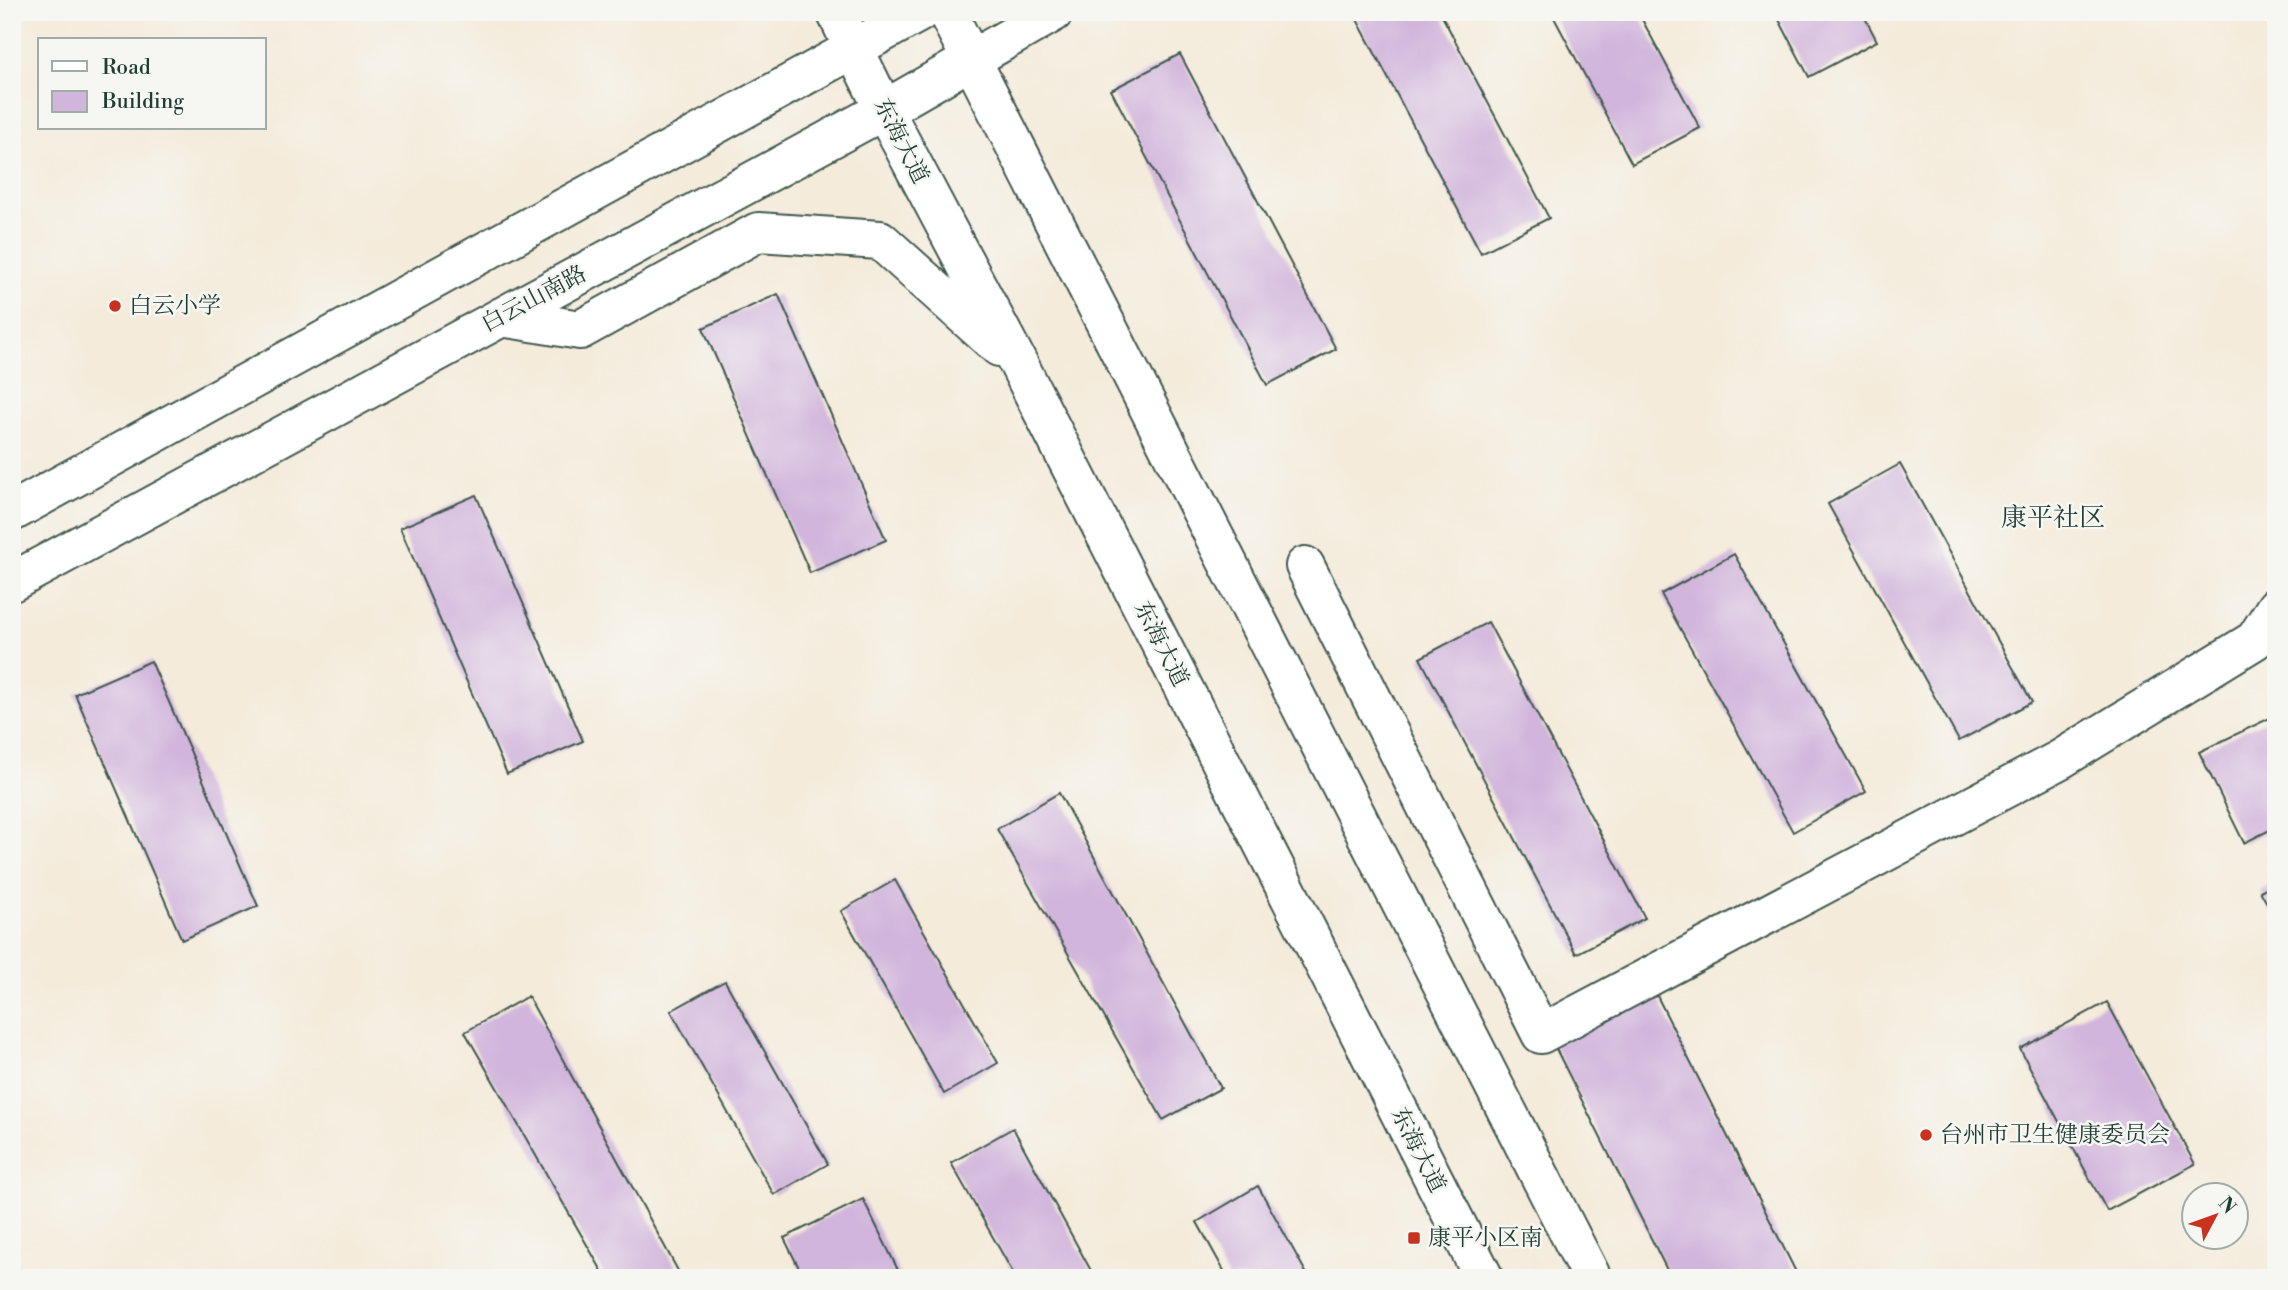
<svg xmlns="http://www.w3.org/2000/svg" width="2288" height="1290" font-family="'Libre Bodoni','Noto Serif SC',serif">
	<rect width="100%" height="100%" fill="#f6f6f2"/>
	<filter id="ink" filterUnits="userSpaceOnUse"><feTurbulence type="fractalNoise" baseFrequency=".0143" numOctaves="2"/><feDisplacementMap in="SourceGraphic" scale="14" xChannelSelector="R" yChannelSelector="G"/><feConvolveMatrix kernelMatrix="1 2 1 2 8 2 1 2 1" color-interpolation-filters="sRGB"/></filter>
	<filter id="wash" filterUnits="userSpaceOnUse"><feTurbulence type="fractalNoise" baseFrequency=".00686" numOctaves="4" result="noise"/><feDisplacementMap in="SourceGraphic" scale="28" xChannelSelector="R" yChannelSelector="G"/><feGaussianBlur stdDeviation="1.57" result="paint"/><feColorMatrix in="noise" values="0 0 0 0 0 0 0 0 0 0 0 0 0 0 0 0 0 1.4 0 .05"/><feComposite in="paint" operator="in"/></filter>
	<g filter="url(#wash)">
		<rect width="100%" height="100%" fill="#f4ebda"/>
		<g id="blocks">
			<path fill="#d1b5dc" d="M1353,12H1440L1549,218L1481,253Z
				M1551,12H1638L1700,128L1632,164Z
				M1775,12H1862L1877,41L1809,77Z
				M1180,54L1336,349L1267,385L1111,90Z
				M778,294L886,540L810,573L703,328Z
				M1900,464L2032,702L1959,741L1828,504Z
				M476,495L583,741L507,774L400,528Z
				M1734,554L1866,791L1793,832L1661,594Z
				M1488,622L1645,918L1576,954L1420,658Z
				M151,661L258,906L182,940L75,694Z
				M2276,715V827L2244,843L2199,752Z
				M1059,793L1221,1088L1163,1120L997,829Z
				M895,880L998,1063L944,1094L841,911Z
				M2276,883V919L2260,891Z
				M725,981L828,1164L774,1195L671,1011Z
				M1656,994L1799,1278H1671L1554,1045Z
				M528,996L682,1278H606L465,1032Z
				M2107,1002L2195,1164L2107,1211L2020,1049Z
				M1013,1128L1095,1278H1016L951,1163Z
				M1258,1186L1309,1278H1228L1197,1222Z
				M863,1199L902,1278H804L784,1238Z"/>
		</g>
	</g>
	<g filter="url(#ink)">
		<use href="#blocks" fill-opacity="0" stroke="#3f574d" stroke-width="2"/>
		<g fill="none" stroke-linecap="round" stroke-linejoin="round">
			<g stroke="#3f574d" stroke-width="42">
				<path id="minor" d="M1305,566L1541,1034L2061,759L2255,640L2276,607"/>
			</g>
			<g stroke="#3f574d" stroke-width="42">
				<path id="major" d="M836,12L884,110L1018,363L1484,1278
					M947,12L1592,1278
					M501,317L580,330L758,232L880,240L999,347
					M12,512L920,12
					M12,582L884,110L1054,12"/>
			</g>
			<use href="#minor" stroke="#fff" stroke-width="38"/>
			<use href="#major" stroke="#fff" stroke-width="38"/>
		</g>
	</g>
	<g fill="#c8321e" stroke="#f6f6f2" stroke-width="2.5">
		<circle cx="115" cy="306" r="7"/>
		<circle cx="1926" cy="1135" r="7"/>
		<rect x="1407" y="1231" width="14" height="14" rx="3.5"/>
	</g>
	<g text-anchor="middle" dominant-baseline="central" stroke-width="5" stroke-linejoin="round" paint-order="stroke">
		<g font-size="23" fill="#1f3d34" stroke="#f6f6f2">
			<text transform="translate(901 141) rotate(63)">东海大道</text>
			<text transform="translate(534 299) rotate(-28)">白云山南路</text>
			<text transform="translate(1161 644) rotate(63)">东海大道</text>
			<text transform="translate(1418 1150) rotate(63)">东海大道</text>
		</g>
		<g font-size="23" fill="#1f3d34" stroke="#f6f6f2" text-anchor="start">
			<text x="129" y="306">白云小学</text>
			<text x="1940" y="1135">台州市卫生健康委员会</text>
			<text x="1428" y="1238">康平小区南</text>
		</g>
		<g font-size="26" fill="#1f3d34" stroke="#f6f6f2">
			<text x="2053" y="518">康平社区</text>
		</g>
	</g>
	<rect width="2288" height="1290" fill="none" stroke="#f6f6f2" stroke-width="42"/>
	<rect x="38" y="38" width="228" height="91" fill="#f6f6f2" stroke="#a0aca6" stroke-width="2"/>
	<rect x="52" y="61" width="35" height="10" fill="#ffffff" stroke="#a0aca6" stroke-width="2"/>
	<text x="102" y="74" font-size="21" fill="#1f3d34">Road</text>
	<rect x="52" y="91" width="35" height="21" fill="#d1b5dc" stroke="#a0aca6" stroke-width="2"/>
	<text x="102" y="108" font-size="21" fill="#1f3d34">Building</text>
	<g transform="translate(2215 1216) rotate(49)"><circle r="33" fill="#f6f6f2" stroke="#a0aca6" stroke-width="2"/>
	<path d="M0-5L12 26L0 18L-12 26Z" fill="#c8321e"/>
	<text y="-10" font-size="19" font-weight="bold" text-anchor="middle" fill="#1f3d34">N</text>
	</g>
</svg>
